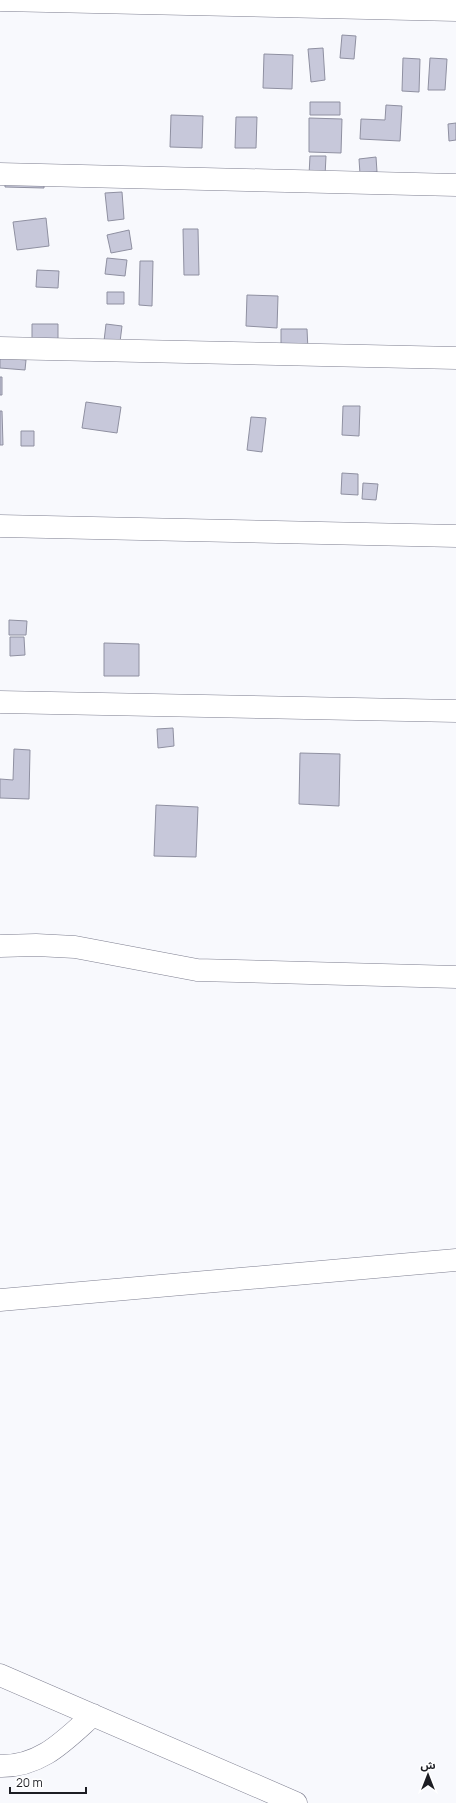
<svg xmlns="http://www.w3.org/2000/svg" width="456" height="1803" font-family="Manrope,'Noto Sans Arabic',sans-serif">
	<rect width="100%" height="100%" fill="#f8f9fd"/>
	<path fill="#c7c8da" stroke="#8f90a1" d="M342,35L356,36L354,59L340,58Z
		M323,48L325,80L311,82L308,49Z
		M264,54L293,55L292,89L263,88Z
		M403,58L420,59L419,92L402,91Z
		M430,58L447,59L445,90H428Z
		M310,102H340V115H310Z
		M386,105L402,106L400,141L360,139L361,119L385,120Z
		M171,115L203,116L202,148L170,147Z
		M236,117H257L256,148H235Z
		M309,118L342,119L341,153L309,152Z
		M456,123V140L449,141L448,124Z
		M310,156H326L325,176L309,175Z
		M376,157L377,172L360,174L359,159Z
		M5,176L44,177V188L5,187Z
		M122,192L124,219L108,221L105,193Z
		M46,218L49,246L17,250L13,222Z
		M183,229H198L199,275H184Z
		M129,230L132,249L111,253L107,235Z
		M107,258L127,260L125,276L105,274Z
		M140,261H153L152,306L139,305Z
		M37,270L59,271L58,288L36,287Z
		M107,292H124V304H107Z
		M247,295L278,296L277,328L246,326Z
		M32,324H58V340L32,339Z
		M106,324L122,326L120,342L104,341Z
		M281,329H307L308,350H281Z
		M0,358L26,360L25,370L0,368Z
		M0,377H2V395H0Z
		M86,402L121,407L117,433L82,428Z
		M343,406H360L359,436L342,435Z
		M0,411H2L3,445H0Z
		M251,417L266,418L262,452L247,450Z
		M21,431H34V446H21Z
		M342,473L358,474V495L341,494Z
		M363,483L378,484L376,500L362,499Z
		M9,620L27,621L26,635H9Z
		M10,637H24L25,655L10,656Z
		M104,643L139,644V676H104Z
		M173,728L174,746L158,748L157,729Z
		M14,749L30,750L29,799L0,798V779L13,780Z
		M300,753L340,754L339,806L299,804Z
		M156,805L198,807L196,857L154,856Z"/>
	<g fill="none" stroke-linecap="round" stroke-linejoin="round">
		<g stroke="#7e7f90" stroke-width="23">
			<path id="minor" d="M0,0L456,10
				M0,174L456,185
				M0,348L456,358
				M0,526L456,536
				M0,702L456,711
				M0,946L36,945L75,947L197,970L456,977
				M0,1300L456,1260
				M0,1675L296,1803
				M0,1766C41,1767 65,1740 93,1715"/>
		</g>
		<use href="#minor" stroke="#fff" stroke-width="22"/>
	</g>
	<g transform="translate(428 1775)" stroke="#ffffff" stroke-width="3" paint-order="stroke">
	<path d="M0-3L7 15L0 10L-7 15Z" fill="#1c1d23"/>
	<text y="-6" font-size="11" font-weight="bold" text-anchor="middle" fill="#1c1d23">ش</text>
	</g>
	<path d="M10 1787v6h76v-6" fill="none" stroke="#1c1d23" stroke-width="2"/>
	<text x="16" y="1787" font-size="12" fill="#1c1d23" stroke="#ffffff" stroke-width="3" paint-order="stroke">20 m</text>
</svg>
